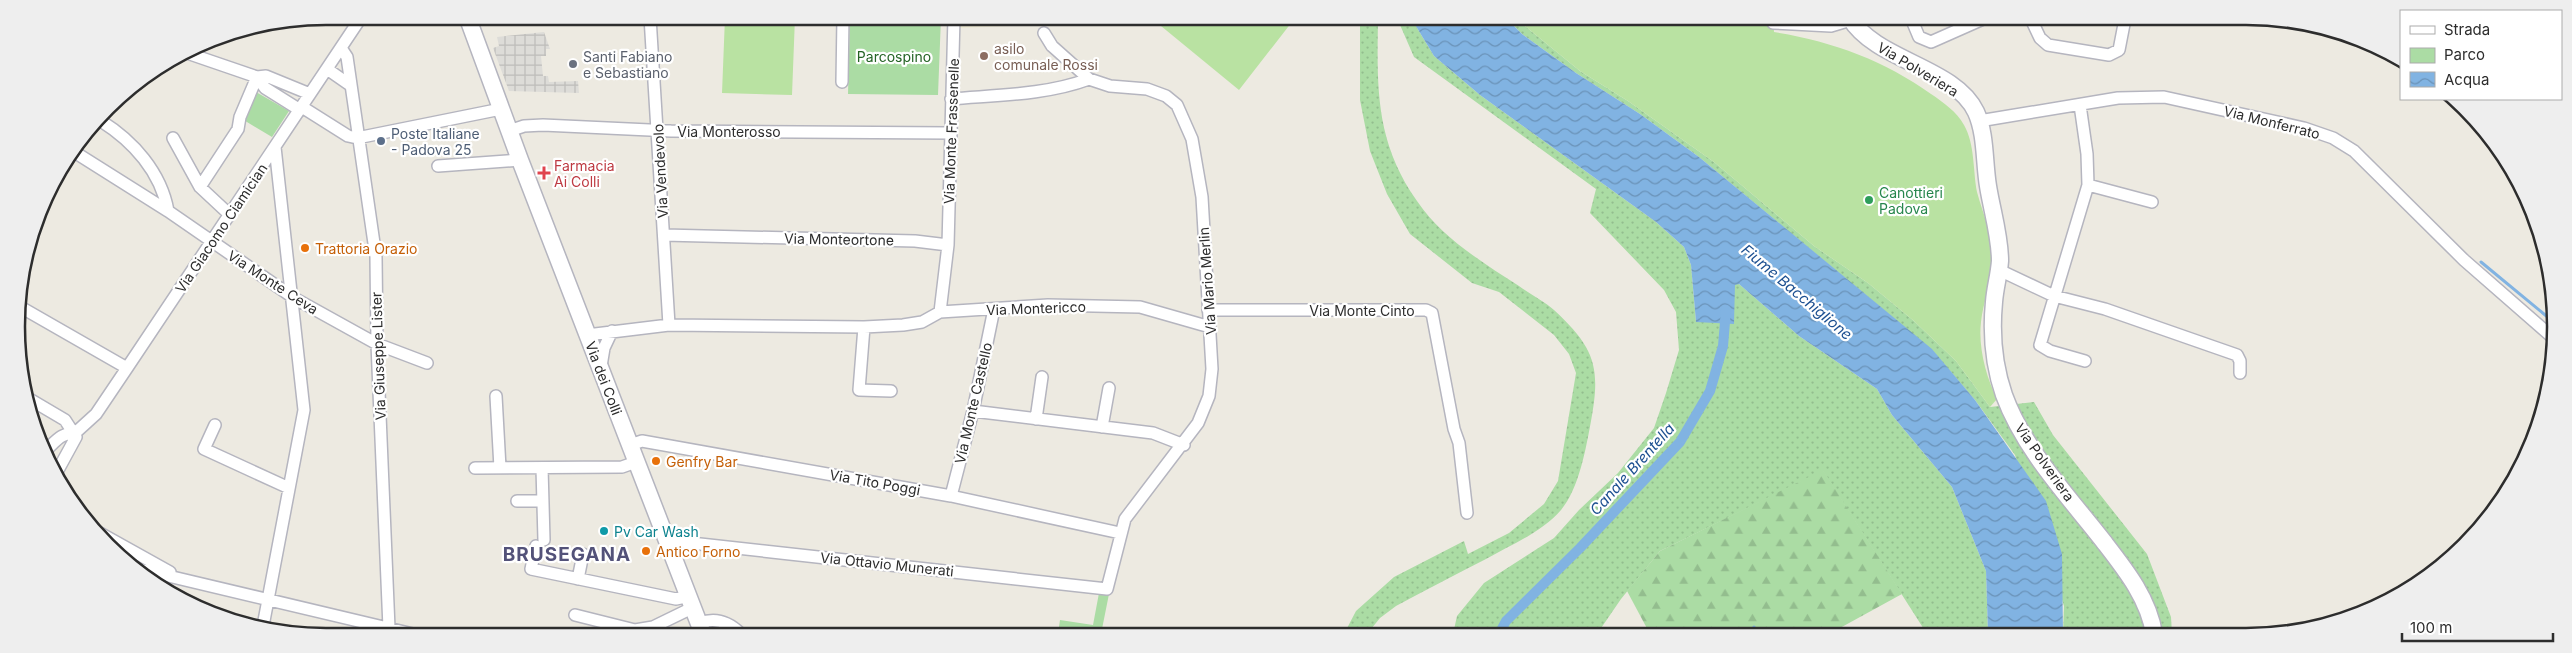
<svg xmlns="http://www.w3.org/2000/svg" width="2572" height="653" font-family="Inter,sans-serif">
	<defs>
		<pattern id="grass-dots" width="8" height="8" patternUnits="userSpaceOnUse" patternTransform="scale(1.25)"><rect width="8" height="8" fill="#abdca4"/><path d="M2 2h.1M6 6h.1" fill="none" stroke="#93bd8e" stroke-width="1.8" stroke-linecap="round"/></pattern>
		<pattern id="forest-firs" width="22" height="20" patternUnits="userSpaceOnUse" patternTransform="scale(1.25)"><rect width="22" height="20" fill="#abdca4"/><path d="M5 1l3.5 6h-7zM16 11l3.5 6h-7z" fill="#93bd8e"/></pattern>
		<pattern id="plaza-grid" width="8" height="8" patternUnits="userSpaceOnUse" patternTransform="scale(1.25)"><rect width="8" height="8" fill="#dddcd8"/><path d="M0 4h8M4 0v8" fill="none" stroke="#bebdba"/></pattern>
		<pattern id="water-waves" width="16" height="10" patternUnits="userSpaceOnUse" patternTransform="scale(1.25)"><rect width="16" height="10" fill="#81b3e2"/><path d="M0 5q4-4 8 0t8 0" fill="none" stroke="#6a92b8"/></pattern>
	</defs>
	<rect width="100%" height="100%" fill="#edeae1"/>
	<path fill="#ece9d3" d="M961,17H1039L1038,25L960,28Z"/>
	<path fill="url(#grass-dots)" d="M1360,18H1378C1377,88 1375,141 1417,201C1442,238 1482,262 1519,286C1530,294 1544,301 1554,310C1595,348 1601,367 1591,421C1586,448 1579,489 1561,510C1542,532 1511,545 1486,559C1456,574 1426,590 1396,606L1380,618L1367,634H1344L1356,611L1394,577L1464,541L1468,554L1509,533L1544,504L1558,481L1576,373L1569,354L1554,335L1499,292L1472,283L1410,234L1387,194L1370,151L1360,100Z
		M1397,18H1411L1434,56L1480,95L1656,222L1684,247L1691,265L1696,322L1735,284H1739L1799,336L1877,389L1892,415L1952,487L1986,571L1988,634H1927L1823,471L1660,551L1621,599L1597,634H1453L1457,616L1484,583L1554,538L1579,510L1618,473L1654,428L1666,393L1679,350L1676,312L1664,290L1590,213L1596,189L1414,57Z
		M1506,18H1515L1580,71L1628,101L1714,162L1814,246L1868,283L1914,321L1956,361L1990,407L2034,402L2053,435L2147,554L2171,617L2172,634H2063L2064,606L2015,455L1975,400L1932,350L1699,157L1640,114L1576,73L1522,34Z"/>
	<path fill="url(#forest-firs)" d="M1823,470L1902,594L1829,634H1650L1627,591L1660,551Z"/>
	<path fill="#abdca4" d="M850,17H941L938,95L848,94Z
		M256,92L289,111L272,137L242,119Z
		M1099,593L1109,594L1101,634H1058L1060,620L1093,625Z"/>
	<path fill="#b9e2a2" d="M725,17H795L792,95L722,93Z
		M1167,17L1295,18L1239,90L1161,26Z
		M1515,18H1773L1774,32C1831,41 1884,60 1931,94C1943,102 1957,112 1964,125C1975,144 1973,171 1977,192C1983,214 1994,239 1993,262C1992,282 1983,302 1981,322C1978,347 1986,377 1997,399L1990,407L1956,361L1914,321L1868,283L1814,246L1714,162L1628,101L1580,71Z"/>
	<path fill="url(#plaza-grid)" d="M544,32L550,49H546V56H541L543,76H548L549,82L578,81L579,93L509,91L493,48L499,46L497,37Z"/>
	<path fill="url(#water-waves)" d="M1411,18H1506L1522,34L1576,73L1640,114L1699,157L1932,349L1975,400L2046,501L2062,554L2063,634H1988L1986,571L1952,487L1892,415L1877,389L1799,336L1739,284L1735,285L1734,324L1696,322L1691,265L1684,247L1656,222L1480,95L1434,56Z"/>
	<g fill="none" stroke-linecap="round" stroke-linejoin="round">
		<path stroke="#81b3e2" stroke-width="3" d="M2481,262L2550,319
			M1754,627L1758,634"/>
		<path stroke="#81b3e2" stroke-width="10" d="M1499,634L1506,621L1580,548L1680,442L1710,391L1723,346L1726,310"/>
		<g stroke="#b5b5bf" stroke-width="14">
			<path id="street" d="M650,17L669,325
				M1911,18L1919,37L1931,42L1983,19
				M2031,19L2040,38L2048,45L2109,55L2119,50L2125,19
				M1773,23L1831,26L1851,20
				M341,48L347,57L376,257L377,344L389,628
				M187,53L257,77L266,76L310,94
				M327,69L350,85
				M257,77L265,88L300,110
				M842,82L843,17
				M951,99C997,95 1046,95 1089,79
				M2080,105L2087,154L2088,185L2040,345L2050,351L2085,361
				M302,107L348,136L357,138L501,109
				M101,121C133,141 161,172 168,211
				M1979,121L2118,98L2164,97L2304,128L2333,138L2354,151L2464,260L2551,336
				M509,131L524,126L543,125L671,131L950,133
				M173,138L200,187L230,215
				M76,153L168,211L294,298L377,344L427,363
				M438,166L520,160
				M2088,185L2152,202
				M200,187L238,129L240,117L257,77
				M664,235L915,241L948,245
				M1999,270L2054,296L2105,309L2237,355L2240,361V373
				M17,305L127,368
				M1208,310H1426L1432,313L1454,429L1459,443L1467,513
				M940,312L948,245L954,17
				M864,327L859,390L891,391
				M587,335L669,325L864,327L903,325L922,322L940,312L1048,305L1140,307L1210,327
				M601,366L604,348L612,331
				M496,396L500,468
				M26,397L65,420L76,437L58,470
				M973,411L1153,433L1184,445
				M1036,419L1042,377
				M215,425L204,449L289,488
				M1102,427L1109,388
				M74,434L96,414L127,368L362,16
				M630,445L642,441L951,496L1120,533
				M47,449C56,441 62,432 74,434
				M475,468L622,467L636,462
				M542,468L544,540
				M951,496L973,411L994,309
				M517,501H542
				M100,533L170,572
				M670,544L682,542L1107,589L1125,519L1198,423L1209,396L1212,369L1202,197L1192,139L1177,105L1166,96L1147,89L1110,86L1089,79L1052,46L1044,33
				M536,546L531,569L676,599L690,596
				M143,570L413,634
				M578,579L583,554
				M575,615L635,630L653,627L694,607
				M700,623C716,617 730,623 741,634
				M263,626L304,410L275,147"/>
		</g>
		<g stroke="#b5b5bf" stroke-width="19">
			<path id="secondary" d="M467,16L520,160L703,634
				M1850,18C1876,61 1955,67 1976,112C1986,134 1984,162 1988,186C1992,211 2000,236 2000,261C1999,275 1995,288 1994,302C1991,333 1994,366 2004,395C2024,450 2069,497 2104,542C2125,569 2149,599 2154,634"/>
		</g>
		<use href="#street" stroke="#fff" stroke-width="11"/>
		<use href="#secondary" stroke="#fff" stroke-width="16"/>
	</g>
	<circle fill="#8d6e63" stroke="#fff" stroke-width="2" cx="984" cy="56" r="5"/>
	<circle fill="#6b7280" stroke="#fff" stroke-width="2" cx="573" cy="64" r="5"/>
	<circle fill="#5c6f8a" stroke="#fff" stroke-width="2" cx="381" cy="141" r="5"/>
	<path fill="#e0444e" stroke="#fff" stroke-width="2" d="M541.5 165.5h5v5h5v5h-5v5h-5v-5h-5v-5h5z"/>
	<circle fill="#2e9e5b" stroke="#fff" stroke-width="2" cx="1869" cy="200" r="5"/>
	<g fill="#e8710a" stroke="#fff" stroke-width="2">
		<circle cx="305" cy="248" r="5"/>
		<circle cx="656" cy="461" r="5"/>
		<circle cx="646" cy="551" r="5"/>
	</g>
	<circle fill="#0f9aa8" stroke="#fff" stroke-width="2" cx="604" cy="531" r="5"/>
	<g text-anchor="middle" dominant-baseline="central" stroke-width="4.5" stroke-linejoin="round" paint-order="stroke">
		<g font-size="14" fill="#785e54" stroke="#fff" text-anchor="start">
			<text x="994" y="48">asilo<tspan x="994" dy="16">comunale Rossi</tspan></text>
		</g>
		<g font-size="14" fill="#5b616d" stroke="#fff" text-anchor="start">
			<text x="583" y="56">Santi Fabiano<tspan x="583" dy="16">e Sebastiano</tspan></text>
		</g>
		<g font-size="14" fill="#246324" stroke="#fff">
			<text x="894" y="56">Parcospino</text>
		</g>
		<g font-size="14" fill="#2d2d2d" stroke="#fff">
			<text transform="translate(1918 69) rotate(31)">Via Polveriera</text>
			<text transform="translate(2272 122) rotate(14)">Via Monferrato</text>
			<text x="729" y="131">Via Monterosso</text>
			<text transform="translate(951 131) rotate(-88)">Via Monte Frassenelle</text>
			<text transform="translate(660 171) rotate(-93)">Via Vendevolo</text>
			<text transform="translate(221 228) rotate(-56)">Via Giacomo Ciamician</text>
			<text transform="translate(839 239) rotate(1)">Via Monteortone</text>
			<text transform="translate(1207 281) rotate(-94)">Via Mario Merlin</text>
			<text transform="translate(273 282) rotate(33)">Via Monte Ceva</text>
			<text transform="translate(1036 308) rotate(-2)">Via Montericco</text>
			<text x="1362" y="310">Via Monte Cinto</text>
			<text transform="translate(378 356) rotate(-92)">Via Giuseppe Lister</text>
			<text transform="translate(604 378) rotate(69)">Via dei Colli</text>
			<text transform="translate(973 403) rotate(-77)">Via Monte Castello</text>
			<text transform="translate(2045 462) rotate(55)">Via Polveriera</text>
			<text transform="translate(875 482) rotate(10)">Via Tito Poggi</text>
			<text transform="translate(887 564) rotate(6)">Via Ottavio Munerati</text>
		</g>
		<g font-size="14" fill="#4e5e75" stroke="#fff" text-anchor="start">
			<text x="391" y="133">Poste Italiane<tspan x="391" dy="16">- Padova 25</tspan></text>
		</g>
		<g font-size="14" fill="#be3a42" stroke="#fff" text-anchor="start">
			<text x="554" y="165">Farmacia<tspan x="554" dy="16">Ai Colli</tspan></text>
		</g>
		<g font-size="14" fill="#27864d" stroke="#fff" text-anchor="start">
			<text x="1879" y="192">Canottieri<tspan x="1879" dy="16">Padova</tspan></text>
		</g>
		<g font-size="14" fill="#c56008" stroke="#fff" text-anchor="start">
			<text x="315" y="248">Trattoria Orazio</text>
			<text x="666" y="461">Genfry Bar</text>
			<text x="656" y="551">Antico Forno</text>
		</g>
		<g font-size="14" fill="#0d838f" stroke="#fff" text-anchor="start">
			<text x="614" y="531">Pv Car Wash</text>
		</g>
		<g font-size="15" font-style="italic" fill="#1d5091" stroke="#fff">
			<text transform="translate(1797 292) rotate(40)">Fiume Bacchiglione</text>
			<text transform="translate(1632 469) rotate(-48)">Canale Brentella</text>
		</g>
		<g font-size="19" font-weight="bold" letter-spacing="1" fill="#535279" stroke="#fff">
			<text x="567" y="554">BRUSEGANA</text>
		</g>
	</g>
	<path d="M0 0H2572V653H0ZM326 25H2246A301 301 0 0 1 2547 326V327A301 301 0 0 1 2246 628H326A301 301 0 0 1 25 327V326A301 301 0 0 1 326 25Z" fill="#eee" fill-rule="evenodd"/>
	<path fill="none" stroke="#2d2d2d" stroke-width="2.5" d="M326 25H2246A301 301 0 0 1 2547 326V327A301 301 0 0 1 2246 628H326A301 301 0 0 1 25 327V326A301 301 0 0 1 326 25Z"/>
	<rect x="2400" y="10" width="162" height="90" fill="#ffffff" stroke="#ababab"/>
	<rect x="2410" y="26" width="25" height="8" fill="#ffffff" stroke="#ababab"/>
	<text x="2444" y="35" font-size="15" fill="#2d2d2d">Strada</text>
	<rect x="2410" y="48" width="25" height="15" fill="#abdca4" stroke="#ababab"/>
	<text x="2444" y="60" font-size="15" fill="#2d2d2d">Parco</text>
	<rect x="2410" y="72" width="25" height="15" fill="url(#water-waves)" stroke="#ababab"/>
	<text x="2444" y="85" font-size="15" fill="#2d2d2d">Acqua</text>
	<path d="M2402 633v8h151v-8" fill="none" stroke="#2d2d2d" stroke-width="2.5"/>
	<text x="2410" y="633" font-size="15" fill="#2d2d2d" stroke="#ffffff" stroke-width="4" paint-order="stroke">100 m</text>
</svg>
